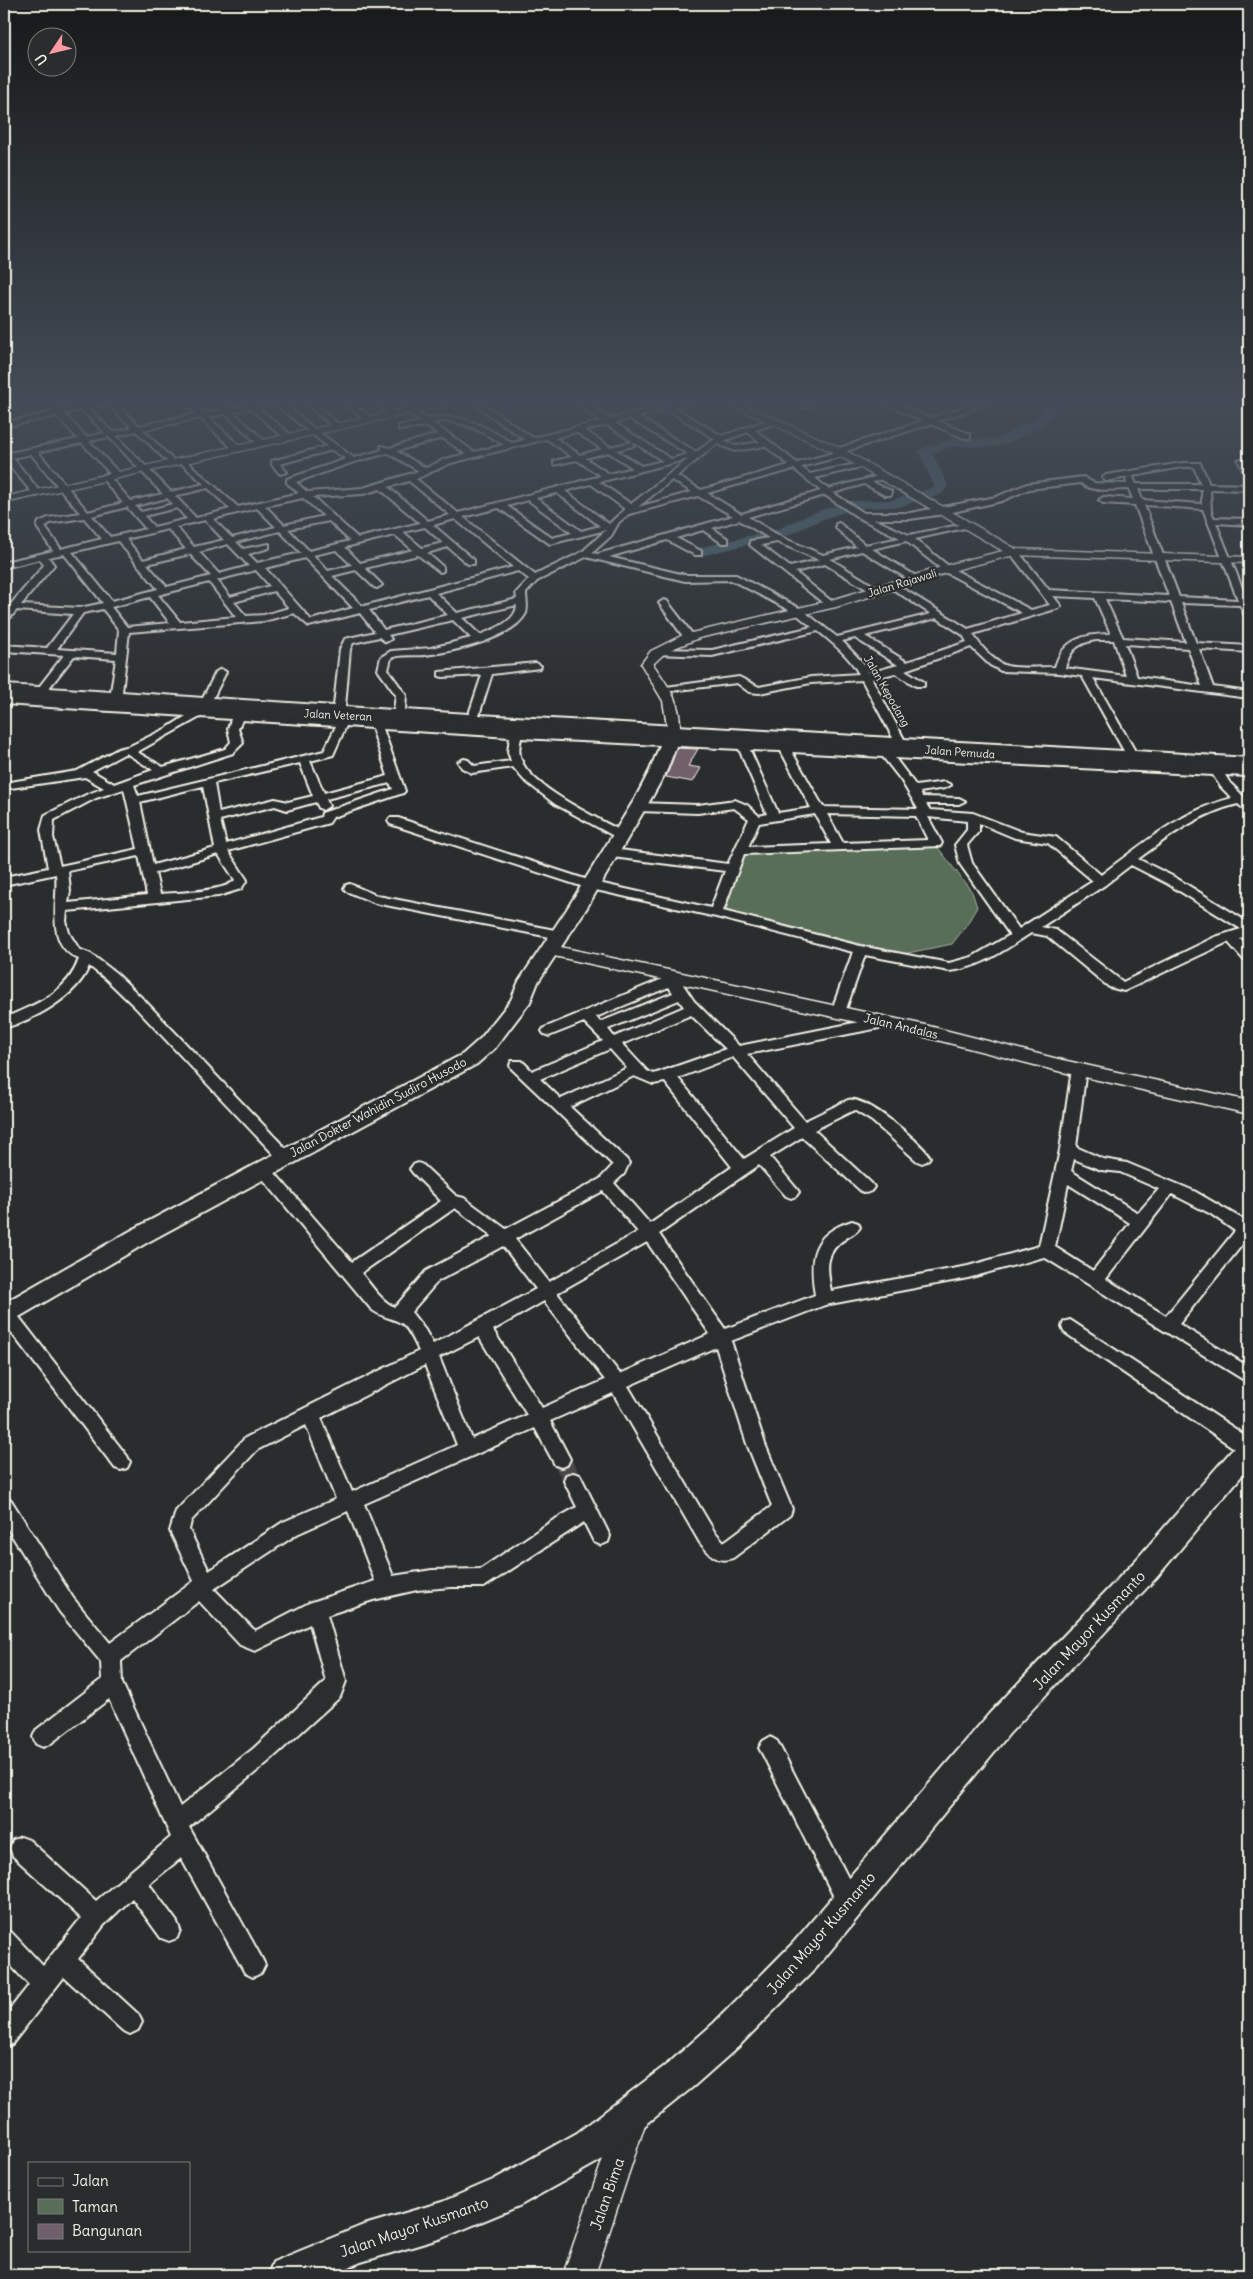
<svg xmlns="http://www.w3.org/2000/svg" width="1253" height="2279" font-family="Delius,sans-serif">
	<rect width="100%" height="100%" fill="#2a2d2e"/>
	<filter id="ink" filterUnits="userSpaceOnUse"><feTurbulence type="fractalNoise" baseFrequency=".02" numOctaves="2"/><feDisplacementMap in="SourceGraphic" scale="10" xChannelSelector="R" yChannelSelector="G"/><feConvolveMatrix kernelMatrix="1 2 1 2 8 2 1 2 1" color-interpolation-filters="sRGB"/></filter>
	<g filter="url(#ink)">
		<path fill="#596e59" stroke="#a6b0a0" d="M933,841L972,892L977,907L966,926L952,944L903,954L726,912L740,852Z"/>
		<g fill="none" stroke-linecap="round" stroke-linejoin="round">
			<path fill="#4e6a73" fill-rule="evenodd" d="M1051,401H1063L1052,417L1043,426L1007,444L993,447L954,446L932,453L948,486L942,494L898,507L856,508L823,519L788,535L704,555L697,551L699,548L778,529L813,513L850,501L892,500L932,488L934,486L919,452L920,449L954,438L996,439L1034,420Z"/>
		</g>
		<path fill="#71606b" stroke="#f4f1e8" d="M677,748L698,749L688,766L701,768L693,782L666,777Z"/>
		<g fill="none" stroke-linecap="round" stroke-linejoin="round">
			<path stroke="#484a4a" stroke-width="18" stroke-dasharray="18 9" stroke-linecap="butt" d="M561,1459L573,1481"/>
			<g stroke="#f4f1e8" stroke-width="4">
				<path id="minor" d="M99,401H114L139,426L196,414L182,401H191L205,413L222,410L213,401H222L229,408L246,405L244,401L253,403L281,401L316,430L354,458L382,450L381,446L390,448L438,434L426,426L399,430V426L421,422L408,413V409H411L428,419C459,411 486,427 512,443L525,440L470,401H479L533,438L602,421L572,401H581L610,419L685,401H699L675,408L722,436L768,420H774V424L755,430L797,463L836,452V449L923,421L880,401H891L931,418L984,401H996L938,421L970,434V438H964L931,424L846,451V455L801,467L810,474L865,462V466L815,478L828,489L886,474V478L872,482L891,491V495H885L864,484L833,493L864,513H910L996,497L1027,484L1083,477L1094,483L1127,484L1126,479L1130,476L1133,477L1136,484H1201L1194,467H1182L1106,481L1102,478L1106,475L1182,463H1200L1209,484L1249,485V490L1210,489L1211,512L1214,518L1249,519V525L1216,523L1247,600H1249V619L1246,618L1240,605L1181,603L1196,643L1249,646V652L1199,649L1213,687L1249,692V698L1093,678L1135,751L1249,758V764L1139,758L1141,761L1138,764L1209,767L1210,764H1218L1221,768L1249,770V776L1225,775L1230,783L1249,802V811L1245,810L1238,804C1200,813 1169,836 1138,859L1176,878L1249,923V935L1240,939L1249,949V961L1244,960L1228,942L1124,991L1109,987L1047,936L1031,933C1004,950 981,968 949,971L865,955L845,1012L838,1017L831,1012L853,952L716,917L587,888L390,824L388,821L390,818H398L594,882L711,908L725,871L612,857L606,853L612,849L728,864L749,819L734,808L698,813L638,811L632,807L638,803L698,805L735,800L747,805L759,816L767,814L739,749L521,738C519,747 518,755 523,764C537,790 599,819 625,833L627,836L621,840L555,804L524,780L513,767L472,773L462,768L458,762L464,759L468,760L474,766L511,761L508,752L510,737L383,729L405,791L403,793L333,817L329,823L228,851L247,880L241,889L218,896L67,911L66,921L69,933L79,949L91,954L116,973L145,1001L290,1153L293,1157L290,1161L285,1163L280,1161L135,1007L106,979L89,966C78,996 34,1020 4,1028V1018C36,1004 67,994 79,959C44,944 59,903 56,874L4,885V877L48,868L41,830L45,815L88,794L104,788L85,777L4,789V783L77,771L118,749L130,746L167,728L186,716L4,704V698L107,704L109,698L4,691V685L39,687L64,655L4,651V645L47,648L73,614L17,610L7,621L4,622V613L6,610L4,609V605L11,604L44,565L40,559L4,568V562L53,551L37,527L39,522L48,518L80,513L31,454L13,458L41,493L37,496L34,495L4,459V450L9,453L78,439L57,416L4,427V423L49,413L52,410H61ZM274,403L327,446L272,461V465L280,474L287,472L280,464L332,450L346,459L287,479V483L299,493L238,507L183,458H180V462L204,484L171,492L116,436L136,431L171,465H174V461L143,430L200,418L234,450H240V446L208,417L226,414L259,445H265V441L233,412L250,408L285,439H291V435L257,407ZM108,404L132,428L112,432L89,408ZM82,410L105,433L86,437L64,414ZM668,410L715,439L696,452L638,417ZM630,419L688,454L671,459L615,423ZM438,421C463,420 483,432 504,445L474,452L433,423ZM607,425L663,461L641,466L616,450L633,446V442L610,447L584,430ZM576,432L602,449L580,455L555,438ZM748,432L760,442L736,446L723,441ZM109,437L163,494L131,501L108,475L105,474L101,477L123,503L88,512L38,452L82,443L113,477H119V473L89,441ZM443,438L466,454L445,459L426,468L396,451ZM547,439L572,457L554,461V465L577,460L601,476L458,513L416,479L451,463ZM717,444L735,451L765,446L789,465L701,490L677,476ZM608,452L633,468L609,474L585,458ZM388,453L419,471L363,488L307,492L296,482L351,463ZM688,459L631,504L599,482ZM794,469L821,491L741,514L707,493ZM672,480L692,492L638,507ZM409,481L450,515L428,521L388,487ZM1081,483C1091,493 1115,489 1129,489L1133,499L1103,497L1099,500L1103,503L1135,505L1169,596L1049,590L1017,550H1011V554L1050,605L1031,610L951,568L915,539L969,527V523L909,535L874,519H910L944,514L1002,501L1029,489ZM591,484L625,509L609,524L565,491ZM208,488L230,509L196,518L175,496ZM380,489L420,523L358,538L313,497L363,494ZM1138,489H1202V504L1142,500ZM557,493L600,526L581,531L536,498ZM825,495L859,518L900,538L865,545L839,523L836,524V528L857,547L823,555L781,537L748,517ZM698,496L733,516L598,554L592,553L611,536L619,522L629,514ZM167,498L173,504L141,512L135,506ZM303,498L324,516L284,525L265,506ZM528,500L572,533L552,538L507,506ZM1144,505L1203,509L1238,600L1179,597ZM127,507L146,529L110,537L92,516ZM177,508L187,519L154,527L144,516ZM257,508L276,527L232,538L213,519ZM499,508L550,544L606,530L582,552L535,575L463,517ZM84,518L102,539L61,549L45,527L50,523ZM455,519L513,567L364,606L361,605L332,576L356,570L374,587L377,588L382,585L365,568L418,555L440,572L443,571V567L427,553L448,547L468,564H474V560L433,525ZM205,520L224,540L194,547L176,527ZM739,520L769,538L750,541V545L827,606L830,607L835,604L795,572L825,564L873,593H879V589L830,559L862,551L913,582H919V578L872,549L906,541L945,572L1022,613L968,629L894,583L891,584V588L931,614L837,637L801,609L736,575H685L609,557L667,540L695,555H701V551L676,538L703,530L722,543H728V539L712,528ZM329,521L350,541L309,551L288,529ZM425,527L443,543L422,548L403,532ZM168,529L186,549L143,560L126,539ZM280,531L301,553L257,563L248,554L269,548V544L243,549L236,542ZM395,535L413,550L360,563L345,547ZM118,541L158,589L112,601L72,552ZM777,542L819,560L790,567L761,545ZM228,544L249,566L219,574L199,552ZM336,550L352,565L328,571L313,555ZM64,554L103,603L80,608L21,605L54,565L48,557ZM190,554L211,576L167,587L147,564ZM586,557L685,581L731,580L795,613L812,627L712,650L657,649L652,652L653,654L712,656L818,631C833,643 850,657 859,674L811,677L759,687L739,677L666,687L662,688V692L737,683L749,692L759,693L811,683L862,680L893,738L479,715L492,674L540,668L541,666L536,663L439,672V676L443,677L482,675L469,714L405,710L406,695L388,670L391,658C400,654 414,656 425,655C452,652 513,639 526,613C528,607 526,599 526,593L537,581ZM305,558L353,608L311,620L265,568ZM256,570L270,586L230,597L217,580ZM518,571L529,579L516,593L517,599L457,613L436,593ZM209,582L236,617L180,622L158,595ZM274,591L289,608L264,615L246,616L234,602ZM428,595L448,615L384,630L369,610ZM1053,596L1095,598L1111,634C1084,634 1063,639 1055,667C1040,667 1021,669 1007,666C995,663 979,645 973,634L1059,608L1061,606ZM150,597L170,623L127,627L111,607ZM1105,599L1171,602L1186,642L1123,638ZM517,605C516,622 494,629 480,635L462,618ZM103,609L119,630L117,653L57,649L83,613ZM294,613L309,626L360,613L375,632L345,639L340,649L334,706L213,698L226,672L221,669L216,672L203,698L122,692L129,632L264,621ZM937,618L963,635L967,642L907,662L865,636ZM453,620L471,638L431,648L391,651L381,657L378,670L396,695L394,710L345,707L350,649L353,643L379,637L386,642L391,639L388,635ZM855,638L898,665L869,673L864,664L842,641ZM1096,640H1114L1126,676L1065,668C1070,650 1078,643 1096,640ZM1125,644L1188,648L1202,686L1137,677ZM971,647L990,665L1001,671L1059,673L1082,676L1124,751L904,739L872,679L895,673L916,686H924V682L905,670ZM74,656L116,659L111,692L49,688ZM119,699L199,704L198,707L203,710L207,709L210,704L342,713L339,719L115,705ZM350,713L374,715L371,721L349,720ZM382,715L895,745L898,750L901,751L522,731V727L517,724L513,725L511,730L382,722ZM200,717L231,719L228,729L231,742L225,749L163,767L137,752ZM242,720L336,726L324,751L138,796L134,785L233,753L243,743L238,729ZM346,726L372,728L388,776L324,793L310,761L333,755ZM907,745L1127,758L1131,763L903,751L908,748ZM750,750L781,751L811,808L778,813ZM792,752L883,757L901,780L918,809L823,807ZM126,753L153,770L114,784L92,771ZM895,758L1213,775L1221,787L1232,798C1182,810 1141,845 1101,875L1056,837L1022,832L973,813L930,810L926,804H959L965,801L959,798L922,797L920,792L945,788L951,785L945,782L916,786ZM300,763L313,796L288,802L275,799L219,813L214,783ZM390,783L393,789L322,813L321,817L226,844L220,820L275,806L287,810L316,802L319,808L323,810L329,806L326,799ZM203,786L215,848L153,865L140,802ZM124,789L138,849L60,866L53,837L54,820L96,798ZM815,814L831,844L748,847L759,823ZM827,814L916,816L928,840L843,843ZM928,817L967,821V830L955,845L960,864L1010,935L972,957L949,963L860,946L723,911L744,854L940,846L942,843ZM979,823L1015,838L1048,843L1093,881L1019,929L972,863L967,845L979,831ZM218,854L235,880C226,892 175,893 160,894L155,873ZM139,856L147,895L68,903L70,891L68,871ZM1131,865L1168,884L1241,929L1215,937L1123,982L1056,930L1041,927L1105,885Z
					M302,401H311L342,427L335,429Z
					M342,401H351L374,420L367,422Z
					M372,401H381L398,414L391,416Z
					M792,401H802L810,406L803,408Z
					M1249,457V461L1247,462L1249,466V477L1245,474L1238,460Z
					M664,600L667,601L693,635V639H685L659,603Z
					M350,884L378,896L560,931L566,935L560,939L375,903L346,891L344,888L346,885Z
					M671,973L676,974L694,1001L739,1046L884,1017L889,1019L891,1022L889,1025L884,1027L747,1054L805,1121L848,1100C865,1095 921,1142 930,1157L927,1161L922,1163L917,1161L872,1121L854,1110L814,1130L871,1183L874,1187L871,1191L866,1193L861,1191L802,1137L770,1157L796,1188L799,1192L796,1196L791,1198L786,1196L759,1165L659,1234L725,1329L815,1295C809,1258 811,1234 852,1221L858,1223L860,1227C857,1233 850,1235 845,1239C824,1252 827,1269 831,1291L968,1266L1039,1246L1060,1150L1072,1069L1074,1065H1084L1086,1069L1076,1147L1103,1159L1127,1163L1194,1191L1244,1220L1249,1219V1236L1179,1324L1249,1367V1383L1044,1257L968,1278L825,1305L731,1341L765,1444L792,1509L790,1515L733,1558C717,1564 710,1554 700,1543L613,1393L550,1421L570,1459L567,1465L561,1467L555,1465L535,1428L364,1504L393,1576L432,1570L481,1569L552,1521L577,1507L564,1481L566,1475L573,1473L580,1475L610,1536L608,1542L601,1545L594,1542L584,1522L484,1587H451L417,1590L373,1600L327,1615L346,1681L340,1697L268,1762L189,1827L261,1957L265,1965L261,1973L253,1977L245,1973L181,1858L149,1884L177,1922L180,1930L177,1938L169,1941L161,1938L132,1898L104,1925L78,1959L138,2014L142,2022L138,2030L130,2034L122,2030L64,1977L12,2044L4,2048V2017L29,1985L4,1958V1930L12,1933L43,1966L81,1918L13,1856L10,1848L13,1840L21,1837L29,1840L96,1901L171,1837L109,1699L50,1744L43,1747L36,1744L33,1737L36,1730L102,1679L101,1662L59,1611L4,1523V1498L11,1500L73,1598L110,1643L194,1581L170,1531L176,1511L245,1438L419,1351C415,1343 408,1325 399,1322C389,1317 381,1317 371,1309L258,1173L255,1169L258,1165L263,1163L268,1165L352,1262L441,1201L413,1173L410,1169L413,1165L418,1163L423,1165L456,1196L464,1198L506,1229L600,1179L613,1165L512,1069L510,1065L512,1061H522L532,1071L603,1041L584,1022L549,1036L544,1034L542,1031L544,1028L665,978L666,974ZM669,987L673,993L600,1022L596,1017ZM679,1000L684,1007L614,1037L608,1029ZM691,1015L726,1049L654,1074L647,1071L622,1044ZM610,1049L627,1068L561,1099L540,1079ZM733,1057L794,1128L744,1159L678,1078ZM634,1076L653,1084L665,1082L732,1167L650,1224L614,1183L624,1174L629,1163L626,1159L570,1107ZM1074,1159L1101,1170L1120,1172L1159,1189L1138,1213L1071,1171ZM1068,1184L1130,1223L1093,1271L1055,1247ZM603,1191L638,1232L549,1282L515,1239ZM1172,1194L1211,1214L1235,1231L1166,1316L1106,1279ZM455,1208L492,1236L426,1271L396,1306L394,1307C380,1300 371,1285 361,1273ZM647,1242L710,1334L620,1374L557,1293ZM503,1246L536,1289L433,1344L425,1330L411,1312L438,1281ZM544,1301L605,1380L542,1408L493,1330ZM479,1337L527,1415L472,1439L439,1357ZM716,1347L747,1444L772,1506L724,1542L714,1531L628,1386ZM425,1365L457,1445L352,1492L321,1418ZM306,1425L336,1499L283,1522L209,1571L189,1530L191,1521L257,1450ZM348,1511L375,1581L309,1603L255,1631L214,1589L297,1534ZM199,1601L240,1645L255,1651L310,1624L326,1681L254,1748L180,1807L122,1683L121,1661Z
					M6,1306L12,1308L127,1456L130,1462L127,1468L121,1470L115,1468L4,1323V1307Z
					M1070,1320L1249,1438V1456L1243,1454L1064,1332L1062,1327L1064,1322Z
					M770,1737L777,1741L857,1895L860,1903L857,1911L849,1914L841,1911L763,1755L759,1748L763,1741Z"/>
			</g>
			<g stroke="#f4f1e8" stroke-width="3">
				<path id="tertiary" d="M440,401H459L454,404L4,503V497Z
					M722,401H735L843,449L1016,549L1249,557V563L1014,555L966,567L836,607L699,638L667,651L653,664C668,686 681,702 680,729L673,733L668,732L663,701L641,664L651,651L683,635L828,601L958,562L1003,551L835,453Z
					M551,945L925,1025L1058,1059L1249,1101V1114L1058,1071L925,1037L545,954L543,950L545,946Z
					M632,2103L643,2107L647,2118L595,2275H563L617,2118L621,2107Z"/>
			</g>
			<g stroke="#f4f1e8" stroke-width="4">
				<path id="secondary" d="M4,690L665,731L668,726H678L680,731L1249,763V773L678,741L667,770L652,797L586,909L538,982L530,1002L495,1048L477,1064L148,1242L12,1321L4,1324V1303L132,1230L463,1054L481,1038L511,1000L519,981L567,909L636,797L650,770L662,740L4,700Z
					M1249,1438V1467L1156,1578L1009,1734L817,1967L738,2047L694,2086L603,2159L519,2206L442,2238L361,2262L330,2275H268L273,2262L361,2226L442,2202L493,2180L577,2133L670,2062L714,2023L793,1943L989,1714L1136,1560L1240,1441Z"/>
			</g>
			<use href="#minor" fill="#2a2d2e" fill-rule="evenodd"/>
			<use href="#tertiary" fill="#2a2d2e" fill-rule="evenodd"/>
			<use href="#secondary" fill="#2a2d2e" fill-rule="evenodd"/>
		</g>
	</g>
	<linearGradient id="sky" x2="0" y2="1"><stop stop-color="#171919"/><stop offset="0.56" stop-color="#444c57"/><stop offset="1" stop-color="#444c57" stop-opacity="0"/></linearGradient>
	<rect width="1253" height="720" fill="url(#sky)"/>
	<g text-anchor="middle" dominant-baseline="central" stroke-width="4.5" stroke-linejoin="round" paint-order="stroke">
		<g font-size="11" fill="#f4f1e8" stroke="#2a2d2e">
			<text transform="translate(902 583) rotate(-17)">Jalan Rajawali</text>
			<text transform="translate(887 691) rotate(60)">Jalan Kepodang</text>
			<text transform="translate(338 715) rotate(3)">Jalan Veteran</text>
			<text transform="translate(960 752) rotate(4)">Jalan Pemuda</text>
		</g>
		<g font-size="12" fill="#f4f1e8" stroke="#2a2d2e">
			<text transform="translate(901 1026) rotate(13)">Jalan Andalas</text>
			<text transform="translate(378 1107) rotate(-28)">Jalan Dokter Wahidin Sudiro Husodo</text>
		</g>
		<g font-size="15" fill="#f4f1e8" stroke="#2a2d2e">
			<text transform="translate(1089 1630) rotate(-47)">Jalan Mayor Kusmanto</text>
			<text transform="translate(821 1933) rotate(-49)">Jalan Mayor Kusmanto</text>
			<text transform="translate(607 2194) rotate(-71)">Jalan Bima</text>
			<text transform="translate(414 2227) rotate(-19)">Jalan Mayor Kusmanto</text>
		</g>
	</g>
	<rect width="1253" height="2279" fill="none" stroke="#2a2d2e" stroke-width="20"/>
	<rect x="10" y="10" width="1233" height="2259" fill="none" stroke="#f4f1e8" stroke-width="2" filter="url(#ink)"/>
	<rect x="28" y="2162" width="162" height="90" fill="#2a2d2e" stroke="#7b7b78"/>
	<rect x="38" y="2178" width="25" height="8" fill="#2a2d2e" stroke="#7b7b78"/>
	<text x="72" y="2186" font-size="15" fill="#f4f1e8">Jalan</text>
	<rect x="38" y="2199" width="25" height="15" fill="#596e59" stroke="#7b7b78"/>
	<text x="72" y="2212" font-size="15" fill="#f4f1e8">Taman</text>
	<rect x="38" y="2224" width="25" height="15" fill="#71606b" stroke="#7b7b78"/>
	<text x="72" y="2236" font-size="15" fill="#f4f1e8">Bangunan</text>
	<g transform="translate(52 52) rotate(235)"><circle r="24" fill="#2a2d2e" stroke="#7b7b78"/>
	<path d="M0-4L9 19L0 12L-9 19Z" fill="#ff9aa2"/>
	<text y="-8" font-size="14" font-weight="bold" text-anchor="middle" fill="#f4f1e8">U</text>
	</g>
</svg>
